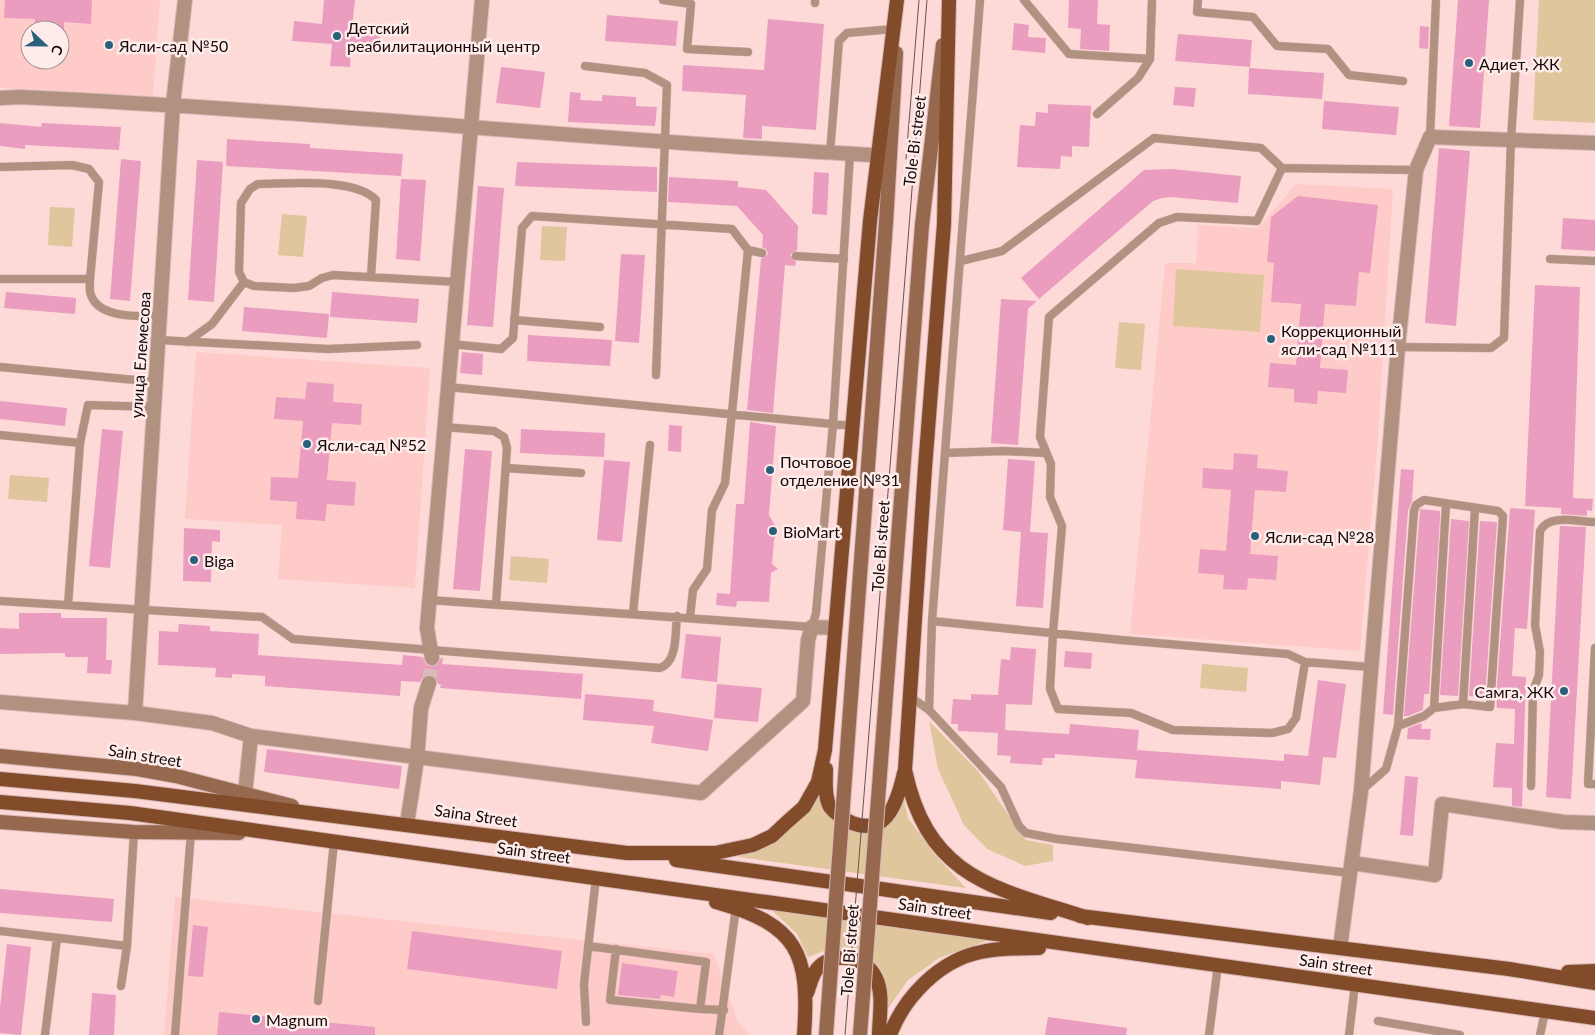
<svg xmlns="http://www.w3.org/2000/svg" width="1595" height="1035" font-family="Lato,sans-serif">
	<rect width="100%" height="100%" fill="#fddad8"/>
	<path fill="#ffcbc9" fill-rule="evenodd" d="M0,0H160L153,96L0,88ZM30,30H60V60H30Z
		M1296,184L1393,189L1378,438L1360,651L1130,634L1165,263H1196L1198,225L1258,228Z
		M196,352L430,368L415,588L278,579L282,525L185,519Z
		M175,897L714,954L737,1020L750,1035H164Z"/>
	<path fill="#dfc69d" d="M1539,0H1595V123L1533,120Z
		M50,207L75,208L72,247L48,245Z
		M282,214L307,216L303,257L278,255Z
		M542,226L567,227L565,261L540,260Z
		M1176,269L1264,275L1260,332L1173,326Z
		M1119,322L1145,324L1141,370L1115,368Z
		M10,475L49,478L47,502L8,499Z
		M511,556L549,559L547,583L509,580Z
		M1202,664L1248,668L1246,692L1200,688Z
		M929,721L978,771L1026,840L1053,845V861L1025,866L987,849L964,825L938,769Z
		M820,794L837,823L894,818L904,800L908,818L936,856L966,888L738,857C781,841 794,831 820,794Z
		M772,910L989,940L939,958L908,980L887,1010L885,978L880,968L861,955L829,949L808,957L797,934Z"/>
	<path fill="#ea9dbf" d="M5,0H92L91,24L64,22V30H34L35,19L4,18Z
		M324,0H355L352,28L381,30L379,49L351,47L350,67L330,66L332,44L292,41L294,21L322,24Z
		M1069,0H1098L1097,24L1110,25L1109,51L1080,49L1081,29L1068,28Z
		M1458,0H1489L1480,128L1449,126Z
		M607,15L678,21L676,46L605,41Z
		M768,19L824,24L816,130L762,126V139L743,138L746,95L682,91L683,65L764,70Z
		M1014,23L1029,25L1028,37L1046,38L1045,53L1012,50Z
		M1420,26L1429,27L1428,49L1419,48Z
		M1178,34L1252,40L1250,67L1175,61Z
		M501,67L545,72L540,108L496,103Z
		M1249,68L1324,73L1322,99L1248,94Z
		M1175,87L1196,88L1194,107L1173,105Z
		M570,92L581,93L580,100L602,101V95L636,97V106L657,107L655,126L568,122Z
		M1324,101L1399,107L1396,135L1322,129Z
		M1048,104L1091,106L1089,147L1072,146V157L1061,156L1060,169L1017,167L1020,125L1035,126L1036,112L1048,113Z
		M0,123L41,127L42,123L121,127L119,150L25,145V149L0,146Z
		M227,139L310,144V148L403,154L401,176L226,166Z
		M1439,148L1470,151L1456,326L1425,323Z
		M121,159L141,161L130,301L110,299Z
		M197,160L223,162L214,302L188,300Z
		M517,162L657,167V192L515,186Z
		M1172,169L1241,176L1238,203L1170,197L1162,198L1153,201L1039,299L1021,278L1144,170Z
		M814,172L829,173L827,215L812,214Z
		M669,177L738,181V187L766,190L798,226L797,250L790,255L796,262L795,266L785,265L773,413L747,410L761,259L768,254L766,249L762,247L763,235L737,206L668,202Z
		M401,179L426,180L420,261L396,259Z
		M478,186L504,188L493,327L467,325Z
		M1298,196L1378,205L1370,273L1359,272L1356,306L1325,304L1320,368L1348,370L1346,393L1318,391L1317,404L1294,402V389L1268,387L1270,363L1296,365L1301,304L1271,302L1274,263L1267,262L1271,217Z
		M1563,218L1595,220V251L1561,249Z
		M621,254L645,255L639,343L615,341Z
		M1535,285L1580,287L1573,498L1593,499L1592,511L1587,510V516L1561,514V508L1525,506Z
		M6,292L76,298L75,314L4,308Z
		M332,292L419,299L417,323L330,317Z
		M1001,299L1037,301L1028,309L1018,445L991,443Z
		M244,307L329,314L327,338L242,331Z
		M528,335L612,340L610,366L527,361Z
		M462,352L483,354L482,375L460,373Z
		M307,382L334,384L333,402L362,404L361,425L332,423L327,480L356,482L354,506L327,504L325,521L296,519L297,502L270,500L271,477L298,478L303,421L274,419L276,397L305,399Z
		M0,401L67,408L65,426L0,419Z
		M750,422L776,426L769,515L778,531L774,540L772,564L778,569L771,573L769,602L737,601L736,607L716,605L717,593L730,594L736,504H744Z
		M669,425L682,426L681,452L668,451Z
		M102,429L123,431L110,568L89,566Z
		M521,429L605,433L604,457L520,453Z
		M465,449L492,451L480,591L453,589Z
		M1234,453L1258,455L1257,468L1288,471L1286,492L1255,490L1250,554L1278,556L1276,580L1248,578L1247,590L1223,589L1224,575L1198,573L1200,549L1226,551L1231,490L1202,488L1203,468L1233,470Z
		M1008,459L1035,461L1030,532L1048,533L1043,608L1016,606L1021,532L1003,530Z
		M604,460L630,462L622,542L597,540Z
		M1401,469L1414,470L1412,501L1408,511L1393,715L1383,714Z
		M1510,508L1535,510L1527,629L1515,628L1512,676L1526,677L1522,807L1512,806V788L1493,787L1496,743L1514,744L1515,709L1497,708L1496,698Z
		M1420,509L1440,511V519L1429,694H1424L1423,710L1408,716H1404Z
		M1451,519L1469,521L1458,696L1440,695Z
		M1480,521L1497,522L1485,697L1469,696Z
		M1560,526L1586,527L1571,799L1546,797Z
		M184,528L220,530V542L212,541L211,582L183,581Z
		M19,613H61V618H107L106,660H112L111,674L87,673L88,657H65V653L0,654V628L19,629Z
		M179,624L210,626V631L259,634L258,655L402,665L403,655L423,657L425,663L429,666L437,665L441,658H443L442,664L583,674L581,699L440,688L441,684H438L435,677L428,674L423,677L420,682L401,681L400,696L265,686V676L232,674V678L215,677L216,668L158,665L159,631L178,632Z
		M686,634L721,637L717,682L681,678Z
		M1011,647L1036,649L1032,705L1006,704L1005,730L1069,734L1070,724L1139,730L1137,750L1284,761V754L1308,756L1318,680L1346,684L1336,758L1323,757L1320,785L1281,781V789L1135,778L1137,760L1055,754V758H1043L1042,765L1010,763L1011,756L997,755L998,733L958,731V724H951L953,699L971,700V694L998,695L1001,659L1010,660Z
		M1065,651L1092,653L1091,669L1064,667Z
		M717,684L762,688L758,722L714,718Z
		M585,694L654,700L653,711L713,720L708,751L651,743L654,726L583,720Z
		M1422,723L1421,729H1431L1430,740L1407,739L1408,728Z
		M267,749L402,766L399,789L264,772Z
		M1405,776L1418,777L1413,836L1400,835Z
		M0,889L114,899L112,922L0,913Z
		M193,925L208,927L203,977L188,976Z
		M412,931L562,951L557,989L407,969Z
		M7,944L31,947L21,1035L0,1033V1008Z
		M622,963L678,971L674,997L661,995L660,999L618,995Z
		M92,993L116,995L114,1035H89Z
		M219,1012L375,1027V1035H217Z
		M1048,1017L1127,1028L1126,1035H1045Z"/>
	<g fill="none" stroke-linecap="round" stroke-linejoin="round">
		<path stroke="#dabab9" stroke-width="14" stroke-dasharray="14 7" stroke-linecap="butt" d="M429,683L432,658"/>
		<g stroke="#d8b8b7" stroke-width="9">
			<path id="service" d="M663,0L691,4L687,49L748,52
				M980,0L932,621L929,710L1001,787L1019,826L1026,833L1057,839L1350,873
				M1024,0L1069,54L1150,59L1152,0
				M1198,0L1197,12L1253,17L1277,46L1328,49L1349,75L1403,81
				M815,3V0
				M585,66L645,73L667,85L656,375
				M1097,114L1138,78L1150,59
				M1430,137L1436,0
				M830,153L839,41L847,33L893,29
				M0,167L72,165L89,169L99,182L90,279C90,284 89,291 91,295C99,319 140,316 160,316
				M1282,168L1257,221L1177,217L1159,223L1049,317L1040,437L1051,464L1050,497L1062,526L1053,633L1050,689L1058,709L1131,713L1173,730L1272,733L1288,729L1296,718L1305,662
				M748,250L762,253
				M796,256L844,259
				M1550,259L1595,261
				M961,261L1002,251L1154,138L1261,148L1282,168L1416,170
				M371,277L376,200C355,177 288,184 258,184L250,189L241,203L239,272L244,282L254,286L294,288L309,286L322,278L333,275L457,282
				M0,279H90
				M514,320L600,327
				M159,340L328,349L417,345
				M187,342L212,324L244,282
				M451,344L501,349L513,338L522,228L532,216L732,229L748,250L725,483L712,510L707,569L693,590L690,617
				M1398,347L1491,348L1504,338L1511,140L1520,0
				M0,367L156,382
				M448,387L853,426
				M444,427L494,431L504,437L507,448L496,604
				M0,435L80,443L88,405L155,407
				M945,453L1004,451L1046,453
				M506,468L581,473
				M429,600L812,627L816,613L833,424L850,154
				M0,601L262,617L293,639L660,668C678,662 675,632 677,616
				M68,605L80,443
				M633,613L650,445
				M932,621L1121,640L1288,654L1305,662L1370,667
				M1595,648L1588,784H1595
				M909,696L929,710
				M1463,704L1475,508
				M1434,708L1446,504
				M1531,786L1533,691L1539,675L1540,652L1535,625L1540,531C1549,513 1578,522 1595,522
				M1362,790L1386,769L1398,726L1424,716L1434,708L1463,704L1490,707L1503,516L1498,511L1424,500L1416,505L1414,511L1398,726
				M0,931L127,946
				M588,946L706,962L700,1009L724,1010
				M616,949L610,1000L700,1009
				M121,986L127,946L134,832
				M318,1001L334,842
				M1378,1021L1460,1035
				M586,1022L584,984L596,878
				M45,1035L57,938
				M175,1035L191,833
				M719,1035L736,907
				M1209,1035L1218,965
				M1349,1035L1355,984
				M1540,1035L1545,1012"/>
		</g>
		<g stroke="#d8b8b7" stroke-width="16">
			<path id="minor" d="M0,98L19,97C309,110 599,141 890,156
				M432,658L427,628L482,0
				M0,702L135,713L212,723L251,736L701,793L803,701L808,640L812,627L835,628
				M135,713L173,104L185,0
				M245,794L251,736
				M407,824L417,759L421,708L429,683
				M1352,863L1435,875L1442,804L1563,822L1595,823
				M1340,948L1361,791L1398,347L1416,170L1430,137L1595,143"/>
		</g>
		<g stroke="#d8b8b7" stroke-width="16">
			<path id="secondary" d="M886,223L896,53
				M922,225L943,45
				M0,756L137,769L176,776L292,806
				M0,822L134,832L239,833"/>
		</g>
		<g stroke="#d8b8b7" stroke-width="16">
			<path id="primary" d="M949,0L944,224L925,468L905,770C928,879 995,888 1088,918
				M826,769C826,780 824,797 830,807C835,814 844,819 852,823C888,837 898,799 904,773
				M0,779L135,791L627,853H715L753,845L772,836L787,822L804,807L818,782L825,750L870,221L897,0
				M0,802L130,813L1595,1018
				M676,860L1051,913
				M716,902C798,925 810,953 804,1035
				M1080,916L1509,969L1595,983
				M1568,972L1595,971
				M807,993C810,985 812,974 818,968C834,951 866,956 876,978C884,995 879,1017 879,1035
				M890,1035C904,997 940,960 981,952C1000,948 1019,948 1039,948"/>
		</g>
		<use href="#service" stroke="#b19180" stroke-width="8"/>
		<use href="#minor" stroke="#b19180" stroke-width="14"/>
		<use href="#secondary" stroke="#96694f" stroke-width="14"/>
		<use href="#primary" stroke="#824c2b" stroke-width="14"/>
		<path stroke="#685352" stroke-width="1" d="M906,159L919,0
			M845,1035L927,0"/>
		<g stroke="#d8b8b7" stroke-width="16" stroke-linecap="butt">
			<path id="secondary-bridge" d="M826,1035L886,223
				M860,1035L922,225"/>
		</g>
		<use href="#secondary-bridge" stroke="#96694f" stroke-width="14"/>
	</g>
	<g fill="#29607b" stroke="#feeceb" stroke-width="2">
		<circle cx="337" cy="36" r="5"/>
		<circle cx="109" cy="45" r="5"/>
		<circle cx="1469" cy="63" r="5"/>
		<circle cx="1271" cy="339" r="5"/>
		<circle cx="307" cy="444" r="5"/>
		<circle cx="770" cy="470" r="5"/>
		<circle cx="773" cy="531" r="5"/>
		<circle cx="1255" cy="536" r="5"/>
		<circle cx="194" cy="560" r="5"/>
		<circle cx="1564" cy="691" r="5"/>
		<circle cx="256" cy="1019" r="5"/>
	</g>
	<g text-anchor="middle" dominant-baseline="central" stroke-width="5" stroke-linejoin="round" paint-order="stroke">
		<g font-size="16" fill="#160808" stroke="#feeceb" text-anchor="start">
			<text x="347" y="27">Детский<tspan x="347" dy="18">реабилитационный центр</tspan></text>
			<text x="119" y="45">Ясли-сад №50</text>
			<text x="1479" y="63">Адиет, ЖК</text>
			<text x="1281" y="330">Коррекционный<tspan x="1281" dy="18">ясли-сад №111</tspan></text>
			<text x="317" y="444">Ясли-сад №52</text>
			<text x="780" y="461">Почтовое<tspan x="780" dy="18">отделение №31</tspan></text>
			<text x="783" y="531">BioMart</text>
			<text x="1265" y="536">Ясли-сад №28</text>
			<text x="204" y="560">Biga</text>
			<text x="1554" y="691" text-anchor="end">Самга, ЖК</text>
			<text x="266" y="1019">Magnum</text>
		</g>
		<g font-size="16" fill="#160808" stroke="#feeceb">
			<text transform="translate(914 141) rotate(-83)">Tole Bi street</text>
			<text transform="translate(140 355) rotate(-86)">улица Елемесова</text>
			<text transform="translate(880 546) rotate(-86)">Tole Bi street</text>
			<text transform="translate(145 755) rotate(9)">Sain street</text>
			<text transform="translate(476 815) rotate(8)">Saina Street</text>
			<text transform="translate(534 852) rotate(8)">Sain street</text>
			<text transform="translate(935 908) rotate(8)">Sain street</text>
			<text transform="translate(849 950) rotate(-86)">Tole Bi street</text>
			<text transform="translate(1336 964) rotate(8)">Sain street</text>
		</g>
	</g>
	<g transform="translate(45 45) rotate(112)"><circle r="24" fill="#feeceb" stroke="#a19190"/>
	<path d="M0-4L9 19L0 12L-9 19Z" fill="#29607b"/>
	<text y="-8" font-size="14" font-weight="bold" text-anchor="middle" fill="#160808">С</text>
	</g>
</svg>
